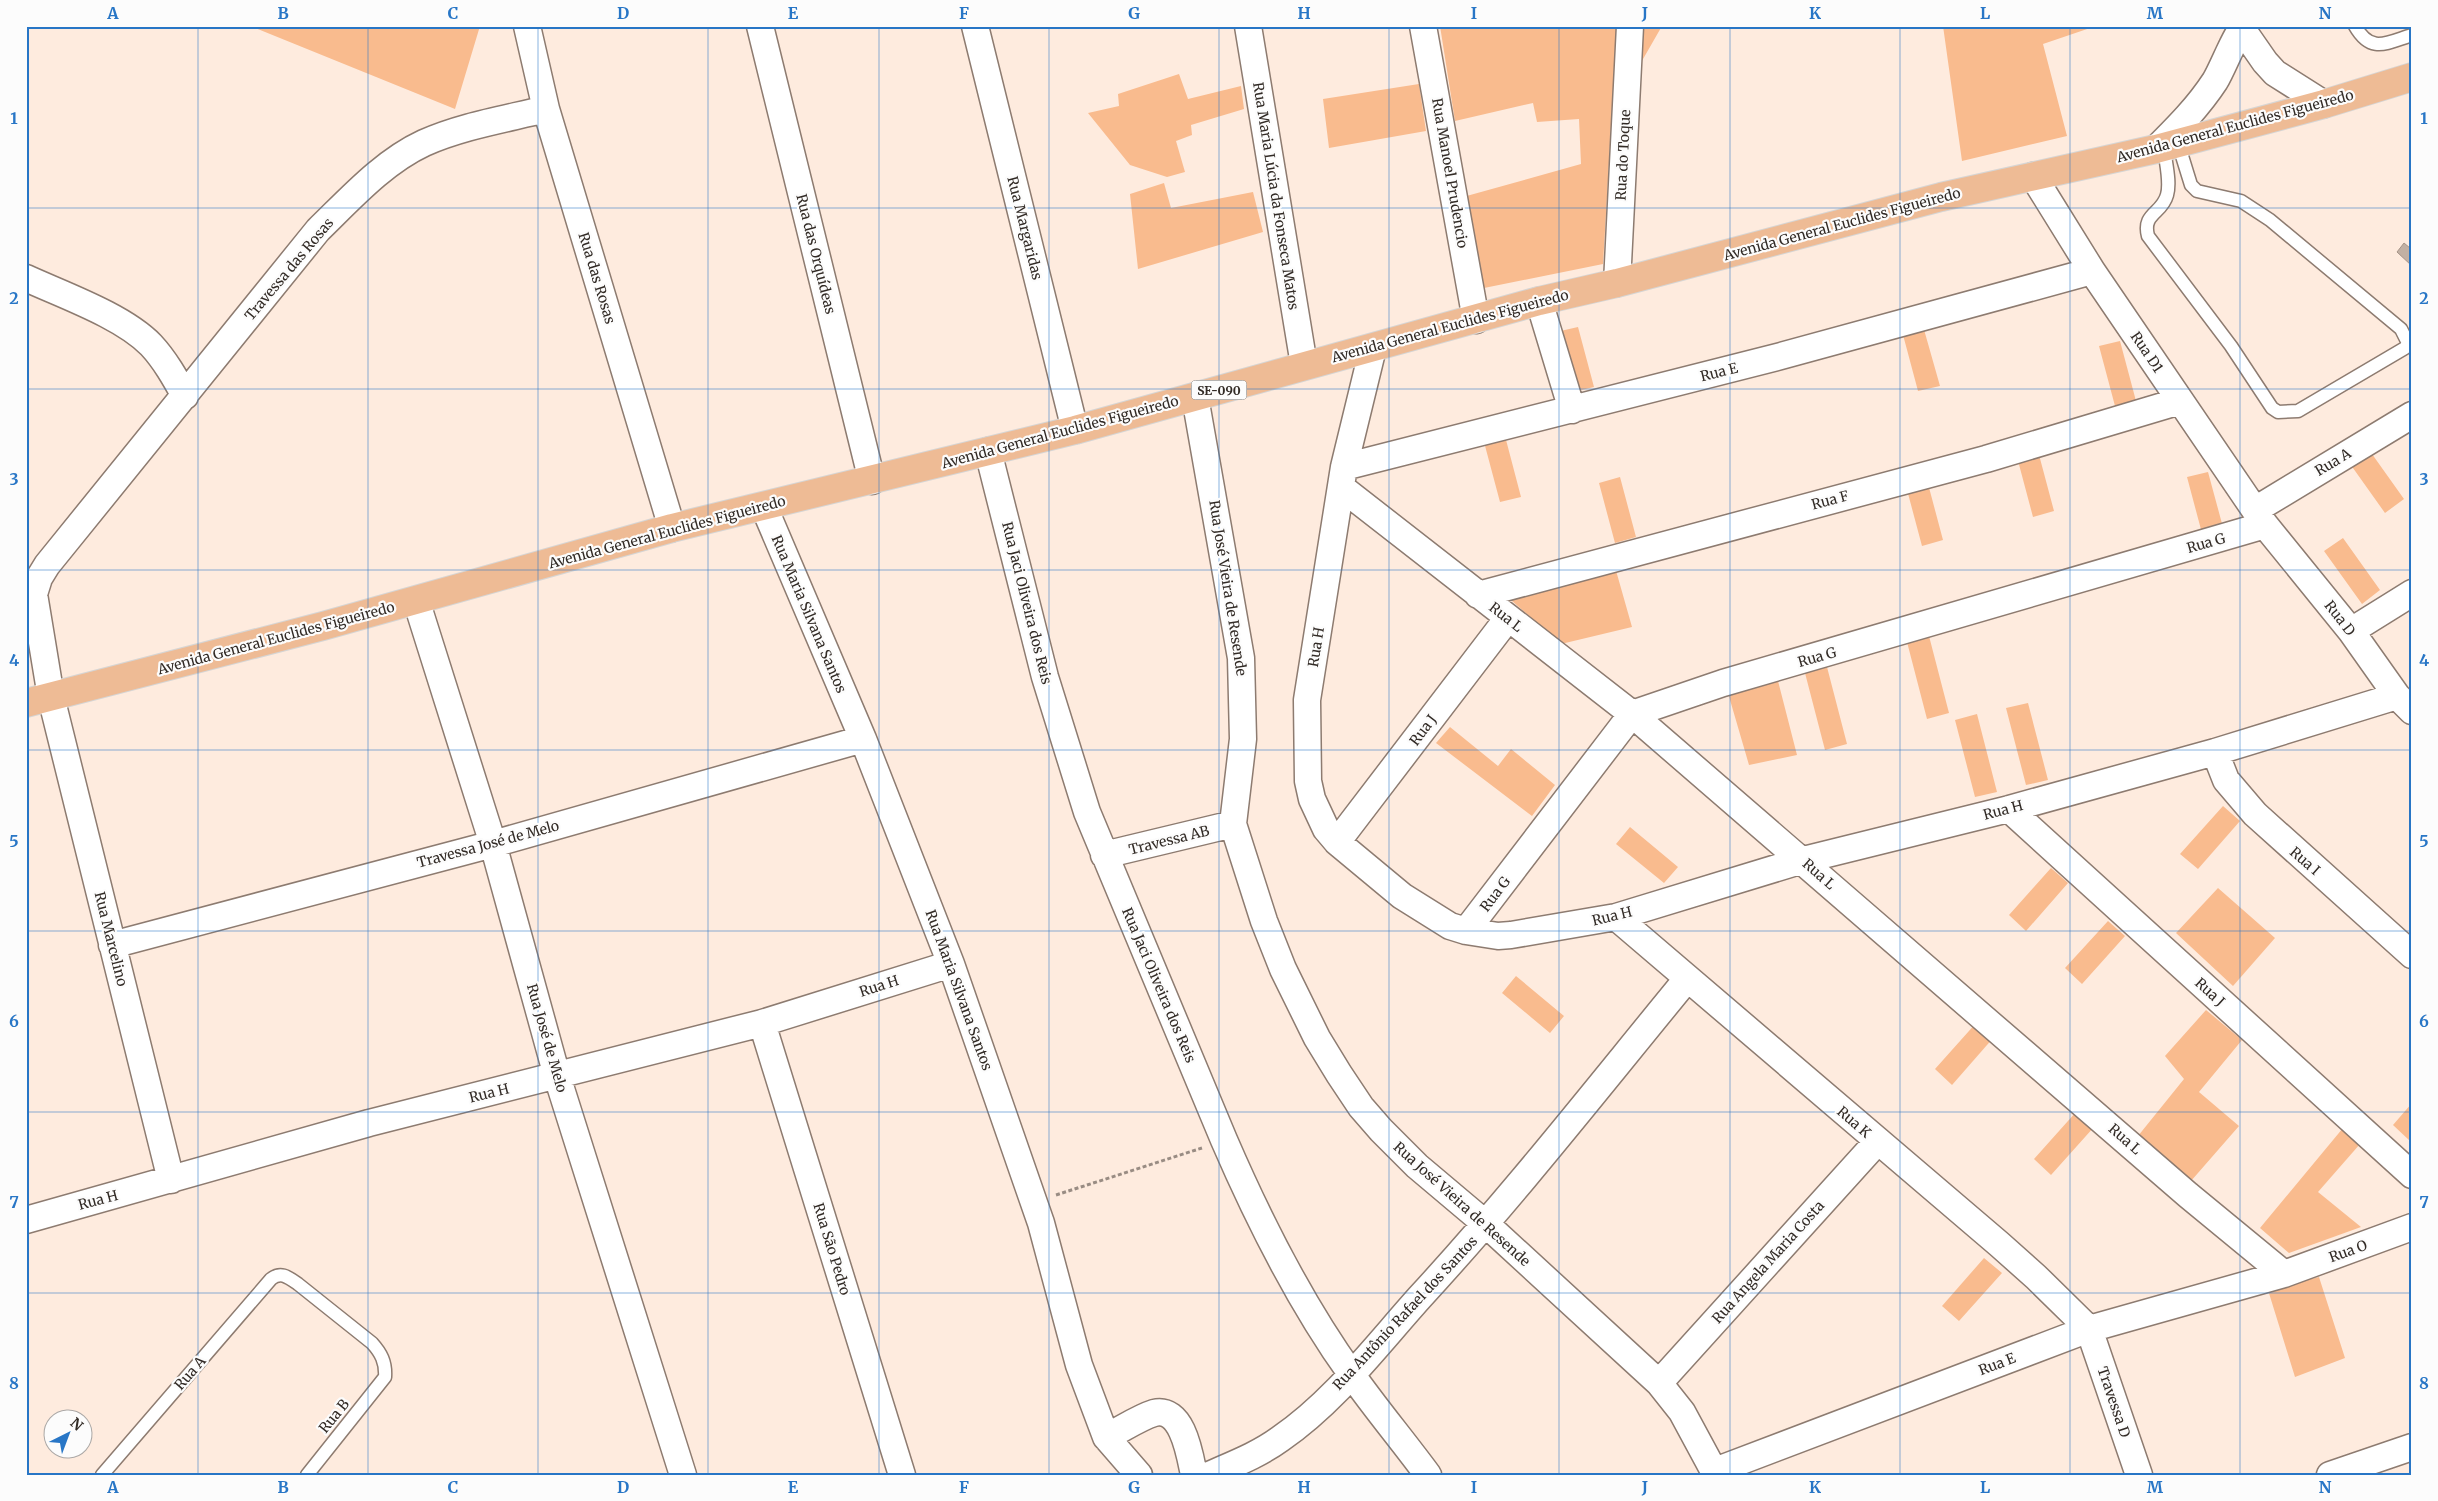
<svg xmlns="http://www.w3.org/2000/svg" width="2438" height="1501" font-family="Merriweather,serif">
	<rect width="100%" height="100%" fill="#feebde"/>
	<path fill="#f9bb8e" d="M250,26H480L455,109Z
		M1440,26H1617L1603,264L1484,288L1463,197L1581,164L1579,119L1537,122L1533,103L1455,121Z
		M1641,26H1662L1639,66Z
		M1943,26H2096L2043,44L2067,136L1962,161Z
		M1179,74L1188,99L1241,86L1244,109L1191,125L1192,135L1176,141L1185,172L1167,177L1130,165L1088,113L1119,106L1118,94Z
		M1419,84L1426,131L1329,148L1323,99Z
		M1164,183L1171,208L1253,192L1263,232L1138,269L1130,194Z
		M1923,326L1940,386L1918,391L1902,331Z
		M1578,327L1594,387L1573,392L1556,332Z
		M2120,341L2136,401L2115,406L2099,346Z
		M1505,436L1521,497L1500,502L1484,442Z
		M2367,447L2404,499L2385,513L2348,461Z
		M2038,451L2054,511L2033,517L2017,457Z
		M2208,472L2224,531L2203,537L2187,477Z
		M1620,477L1636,537L1615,543L1599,483Z
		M1927,480L1943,540L1922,546L1906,486Z
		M2343,538L2380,590L2362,604L2324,551Z
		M1615,567L1632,627L1561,644L1503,593Z
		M1929,636L1949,713L1927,719L1907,642Z
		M1827,667L1847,744L1825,750L1805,673Z
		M1777,677L1797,755L1749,765L1728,693Z
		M2028,703L2048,780L2026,785L2006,708Z
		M1977,714L1997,792L1975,797L1955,720Z
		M1450,727L1498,766L1511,749L1555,785L1532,816L1436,743Z
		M2223,806L2240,821L2198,869L2180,854Z
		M1630,827L1678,867L1664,883L1616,844Z
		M2051,868L2068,883L2026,931L2009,915Z
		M2218,888L2275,938L2233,986L2176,933Z
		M2108,921L2125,936L2082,984L2065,968Z
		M1516,976L1564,1016L1550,1033L1502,993Z
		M2206,1010L2242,1040L2199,1092L2239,1126L2191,1181L2138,1136L2184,1079L2165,1056Z
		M1977,1022L1994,1037L1952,1085L1935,1069Z
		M2412,1103V1138L2410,1141L2393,1125Z
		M2076,1112L2094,1127L2051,1175L2034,1159Z
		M2343,1128L2360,1144L2318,1192L2361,1227L2289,1253L2260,1228Z
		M1984,1258L2002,1273L1959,1321L1942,1306Z
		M2319,1277L2345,1358L2295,1377L2268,1290Z"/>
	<path fill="#c2b0a3" stroke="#a69488" d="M2404,243L2410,248L2412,246V266L2397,252Z"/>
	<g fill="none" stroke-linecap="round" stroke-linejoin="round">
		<g stroke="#8d7b70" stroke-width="15">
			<path id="service" d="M2355,26C2371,54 2386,43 2412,35
				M2164,147C2165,161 2171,181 2167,195C2162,214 2142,213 2148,236L2231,346L2272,408L2278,412L2298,411L2405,348L2408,343L2401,329L2270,220L2241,201L2197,191L2191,185L2178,143
				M102,1475L271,1279C281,1271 288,1277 298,1284L372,1343C381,1353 386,1362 385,1377L307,1475"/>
		</g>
		<g stroke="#8d7b70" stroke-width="29">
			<path id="minor" d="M527,26L546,109L672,528
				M760,26L872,481
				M975,26L1075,430
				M1248,26L1304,365
				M1423,26L1476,320
				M2240,26L2265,62L2275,73L2324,104
				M2156,149C2178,127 2198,107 2215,81C2223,68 2235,35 2244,26
				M2033,176L2092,271L2265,525L2351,631L2397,696L2412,711
				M26,278C63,295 123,316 151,345C165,360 175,378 185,396
				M1617,283L1630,26
				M1539,301L1572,410
				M1373,348L1344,467L1307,700L1308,781L1312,799L1326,829L1337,842L1402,896L1450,926L1466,931L1498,936L1511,935L1616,917L1803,860L2009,809L2215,752L2397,696
				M1195,397L1241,658L1243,739L1233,824L1264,921L1283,969L1317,1038L1339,1074L1361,1107L1381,1130L1417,1166L1487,1225L1659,1383L1682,1412L1716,1475
				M988,451L1045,677L1087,812L1224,1140C1259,1221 1300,1303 1352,1375C1376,1409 1403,1441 1428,1475
				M1344,467L1781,356L2092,271
				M1342,488L1632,714L2188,1195L2284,1274
				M764,507L863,739L951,964L1041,1223L1079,1365L1106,1437L1139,1475
				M2255,510L2412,415
				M1478,595L1986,459L2180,401
				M416,600L493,844L557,1076L683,1475
				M2351,631L2412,593
				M2215,752L2226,780L2255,814L2412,955
				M2009,809L2412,1175
				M1337,842L1508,618
				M1104,855L1233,824
				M1616,917L1999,1244L2036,1277L2089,1329L2139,1475
				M1466,931L1632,714L1723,683L2265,525
				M112,945L493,844L863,739
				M762,1023L902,1475
				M171,1180L51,697L34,594L39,578L47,565L318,230C350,199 383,162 424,143C462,126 506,119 546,109
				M26,1220L369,1123L762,1023L951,964
				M1659,1383L1877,1142
				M1106,1437C1121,1430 1138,1418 1154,1413C1183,1406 1190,1456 1194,1475
				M1715,1471L2089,1329L2284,1274L2412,1227
				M1209,1475C1234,1464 1258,1455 1280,1439C1334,1402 1376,1346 1420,1297C1514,1195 1599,1086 1687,979
				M2330,1475L2412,1447"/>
		</g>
		<g stroke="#d6d5d4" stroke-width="30">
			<path id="primary" d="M26,703L323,626L672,528L1075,430L1539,301L1617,283L1941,197L2156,149L2324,104L2412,77"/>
		</g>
		<path stroke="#998c83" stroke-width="3" stroke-dasharray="4 2.5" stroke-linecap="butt" d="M1056,1195L1202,1148"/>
		<use href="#service" stroke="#fff" stroke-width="12"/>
		<use href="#minor" stroke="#fff" stroke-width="26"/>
		<use href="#primary" stroke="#eebb95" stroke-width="28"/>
	</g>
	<path fill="none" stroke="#2876c6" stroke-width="1" stroke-opacity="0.55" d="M198,26V1475M368,26V1475M538,26V1475M708,26V1475M879,26V1475M1049,26V1475M1219,26V1475M1389,26V1475M1559,26V1475M1730,26V1475M1900,26V1475M2070,26V1475M2240,26V1475M26,208H2412M26,389H2412M26,570H2412M26,750H2412M26,931H2412M26,1112H2412M26,1293H2412"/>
	<g text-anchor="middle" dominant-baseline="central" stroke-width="4.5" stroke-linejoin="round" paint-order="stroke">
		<rect fill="#fcfcfc" stroke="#6f6a66" stroke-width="1" x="1191.5" y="380.5" width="55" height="19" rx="4"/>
		<g font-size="12" font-weight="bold" fill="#322b26">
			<text x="1219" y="390">SE-090</text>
		</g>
		<g font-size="14" fill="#322b26" stroke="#fcfcfc">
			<text transform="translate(2235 126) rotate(-15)">Avenida General Euclides Figueiredo</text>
			<text transform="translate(1623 155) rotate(-87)">Rua do Toque</text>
			<text transform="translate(1450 173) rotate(80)">Rua Manoel Prudencio</text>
			<text transform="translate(1276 196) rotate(81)">Rua Maria Lúcia da Fonseca Matos</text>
			<text transform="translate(1842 224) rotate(-15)">Avenida General Euclides Figueiredo</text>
			<text transform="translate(1025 228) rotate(76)">Rua Margaridas</text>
			<text transform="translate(816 254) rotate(76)">Rua das Orquídeas</text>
			<text transform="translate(289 269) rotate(-50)">Travessa das Rosas</text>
			<text transform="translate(597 278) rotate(73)">Rua das Rosas</text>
			<text transform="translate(1450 326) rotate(-15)">Avenida General Euclides Figueiredo</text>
			<text transform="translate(2147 352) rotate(56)">Rua D1</text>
			<text transform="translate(1719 372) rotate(-14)">Rua E</text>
			<text transform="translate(1060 432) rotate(-15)">Avenida General Euclides Figueiredo</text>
			<text transform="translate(2333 462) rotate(-31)">Rua A</text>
			<text transform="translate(1830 500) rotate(-15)">Rua F</text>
			<text transform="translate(667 532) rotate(-15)">Avenida General Euclides Figueiredo</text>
			<text transform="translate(2206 543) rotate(-16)">Rua G</text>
			<text transform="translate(1228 588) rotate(81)">Rua José Vieira de Resende</text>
			<text transform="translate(1027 603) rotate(76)">Rua Jaci Oliveira dos Reis</text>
			<text transform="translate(809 614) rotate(67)">Rua Maria Silvana Santos</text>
			<text transform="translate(1506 617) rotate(38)">Rua L</text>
			<text transform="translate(2340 618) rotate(52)">Rua D</text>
			<text transform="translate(276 638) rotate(-15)">Avenida General Euclides Figueiredo</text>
			<text transform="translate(1316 647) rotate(-81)">Rua H</text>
			<text transform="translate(1817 657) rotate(-16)">Rua G</text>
			<text transform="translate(1423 730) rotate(-53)">Rua J</text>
			<text transform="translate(2003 810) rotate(-15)">Rua H</text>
			<text transform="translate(1169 840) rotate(-14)">Travessa AB</text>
			<text transform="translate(488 844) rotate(-15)">Travessa José de Melo</text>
			<text transform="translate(2305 861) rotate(41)">Rua I</text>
			<text transform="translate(1819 874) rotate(41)">Rua L</text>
			<text transform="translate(1495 894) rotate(-53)">Rua G</text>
			<text transform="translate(1612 916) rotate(-14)">Rua H</text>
			<text transform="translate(111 939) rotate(76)">Rua Marcelino</text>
			<text transform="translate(1159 985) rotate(67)">Rua Jaci Oliveira dos Reis</text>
			<text transform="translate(879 986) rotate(-18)">Rua H</text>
			<text transform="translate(959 990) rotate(70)">Rua Maria Silvana Santos</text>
			<text transform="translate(2210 992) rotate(42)">Rua J</text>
			<text transform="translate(547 1038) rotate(74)">Rua José de Melo</text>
			<text transform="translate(489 1093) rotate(-14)">Rua H</text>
			<text transform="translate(1854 1122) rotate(41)">Rua K</text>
			<text transform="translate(2125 1139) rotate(41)">Rua L</text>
			<text transform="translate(98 1200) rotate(-15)">Rua H</text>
			<text transform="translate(1462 1204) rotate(42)">Rua José Vieira de Resende</text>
			<text transform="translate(832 1249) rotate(73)">Rua São Pedro</text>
			<text transform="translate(2348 1251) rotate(-20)">Rua O</text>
			<text transform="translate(1768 1262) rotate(-48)">Rua Angela Maria Costa</text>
			<text transform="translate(1405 1313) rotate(-47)">Rua Antônio Rafael dos Santos</text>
			<text transform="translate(1997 1364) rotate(-21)">Rua E</text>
			<text transform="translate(190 1373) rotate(-49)">Rua A</text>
			<text transform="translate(2114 1402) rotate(71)">Travessa D</text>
			<text transform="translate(334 1416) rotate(-51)">Rua B</text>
		</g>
	</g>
	<rect width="2438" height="1501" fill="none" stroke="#fcfcfc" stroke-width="55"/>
	<g transform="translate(68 1434) rotate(42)"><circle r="24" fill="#fcfcfc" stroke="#aba8a6"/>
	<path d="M0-4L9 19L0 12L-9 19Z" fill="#2876c6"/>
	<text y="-8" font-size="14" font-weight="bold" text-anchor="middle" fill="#322b26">N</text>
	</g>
	<rect x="28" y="28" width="2382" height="1446" fill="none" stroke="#2876c6" stroke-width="2"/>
	<g font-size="16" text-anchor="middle" font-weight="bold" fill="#2876c6">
		<text x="113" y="19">A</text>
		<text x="283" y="19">B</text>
		<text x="453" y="19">C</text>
		<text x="623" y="19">D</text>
		<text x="793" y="19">E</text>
		<text x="964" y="19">F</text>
		<text x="1134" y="19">G</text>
		<text x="1304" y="19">H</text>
		<text x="1474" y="19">I</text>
		<text x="1645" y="19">J</text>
		<text x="1815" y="19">K</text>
		<text x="1985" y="19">L</text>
		<text x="2155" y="19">M</text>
		<text x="2325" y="19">N</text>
		<text x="14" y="124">1</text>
		<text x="2424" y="124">1</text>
		<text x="14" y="304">2</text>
		<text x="2424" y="304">2</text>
		<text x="14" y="485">3</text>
		<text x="2424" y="485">3</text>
		<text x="14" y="666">4</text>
		<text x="2424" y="666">4</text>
		<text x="14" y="847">5</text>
		<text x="2424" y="847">5</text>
		<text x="14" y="1027">6</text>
		<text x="2424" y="1027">6</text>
		<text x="14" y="1208">7</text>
		<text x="2424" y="1208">7</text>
		<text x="14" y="1389">8</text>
		<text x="2424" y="1389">8</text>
		<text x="113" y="1493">A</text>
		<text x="283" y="1493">B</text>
		<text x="453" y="1493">C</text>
		<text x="623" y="1493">D</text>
		<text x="793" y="1493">E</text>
		<text x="964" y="1493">F</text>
		<text x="1134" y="1493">G</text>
		<text x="1304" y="1493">H</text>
		<text x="1474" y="1493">I</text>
		<text x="1645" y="1493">J</text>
		<text x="1815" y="1493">K</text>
		<text x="1985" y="1493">L</text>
		<text x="2155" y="1493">M</text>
		<text x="2325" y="1493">N</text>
	</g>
</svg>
